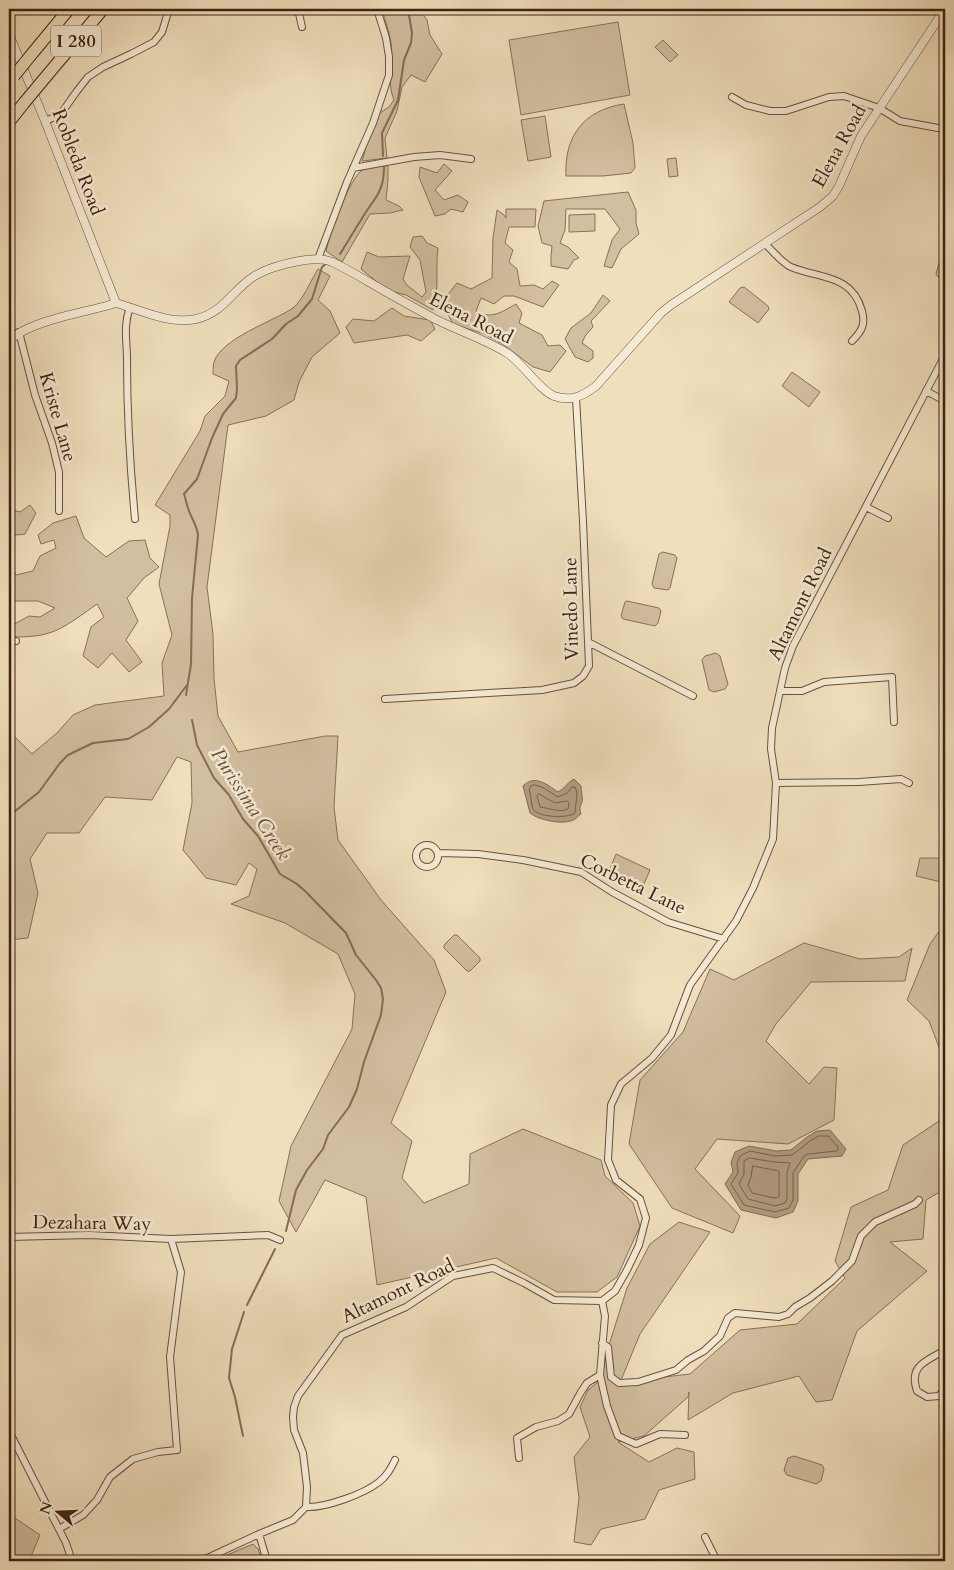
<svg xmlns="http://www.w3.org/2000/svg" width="954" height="1570" font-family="Cardo,serif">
	<rect width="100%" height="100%" fill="#f0dfbd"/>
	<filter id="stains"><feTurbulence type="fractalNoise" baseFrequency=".004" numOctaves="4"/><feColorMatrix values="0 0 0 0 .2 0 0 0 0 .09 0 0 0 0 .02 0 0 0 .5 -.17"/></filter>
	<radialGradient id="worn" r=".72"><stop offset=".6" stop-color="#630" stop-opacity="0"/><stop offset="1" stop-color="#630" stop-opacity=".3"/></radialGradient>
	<path fill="#d2bfa0" stroke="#887058" d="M382,9H419L427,20L430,35L442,54L425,82L411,75L402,87L397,111L385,138L387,158L362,161L375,116L389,107L394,100C386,82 394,62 391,43C389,31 385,20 382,9Z
		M618,22L630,95L521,115L509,40Z
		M663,40L678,55L670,62L655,47Z
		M624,104L633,143L635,168L631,173L603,176H566C564,136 584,110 624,104Z
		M545,116L551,157L528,161L521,120Z
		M676,158L678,176L669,177L667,159Z
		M444,164L452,171L435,190L444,200L458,195L468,202L463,212L451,209L445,214L435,216L419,177L420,167L437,173Z
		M388,166V180L386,200L399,206L403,210L390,213L370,214L342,262L326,251C330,234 349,176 365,168C370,165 381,166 388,166Z
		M628,192L636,210V223L639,234L621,249L612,268L604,266L612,240L620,229L605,209H566L565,230L560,243L568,247L579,258L574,260L568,269L551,266V256L552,246L542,243L538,226L544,201Z
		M506,209H536L535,227H509L505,243L513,250L509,262L517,269L520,286L534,285L543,289L552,281L559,285L543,307L514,296H504L494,304L481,298L476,311C492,320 501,312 516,304L522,313L519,323L542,335L548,346L560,345L566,351L550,372L533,367L504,345L484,334L453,324L446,311L445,298L457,283L471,289L492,278L493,238L497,210L504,215L506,218Z
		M595,214V231L569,232V215Z
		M422,236L427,243L438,248C435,269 440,288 433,310L406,295L387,290L361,269L367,252L379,257L410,256L403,279L407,285L422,297L426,292L420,260L410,247L413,237Z
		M945,241V279L938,277L936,274Z
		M318,269L330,276L318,300L330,311L340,333L312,357L299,382L294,400L266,416L228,425L207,587L213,634L214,679L218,716L238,752L325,736H338L334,807L338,840L381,900L434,960L446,992L391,1123L412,1141L402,1178L424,1203L469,1184L470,1154L523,1129L601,1160L605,1176L633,1203L640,1226L617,1277L597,1292H557L496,1258L377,1285L366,1197L325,1180L296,1232L279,1201L291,1146L352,1029L355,994L338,954L285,923L231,904L249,896L257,869L249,863L236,885L206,878L183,850L192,803L191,762L177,757L152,800L105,797L79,833H47L30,859L38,893L28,938L9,940V744L15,737L32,754L57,733L73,715L95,705L164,696L162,663L172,635L159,584L170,526V515L155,505L200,431L205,416L225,396L229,381L213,374C213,371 213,366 214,362C222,338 272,322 293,308C303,300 311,280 318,269Z
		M744,287L768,306L769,309L758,323L729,302L740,288Z
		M603,295L610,301L591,321L593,327L585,336L582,343L593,351V358L588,362L575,357L565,339L571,328L591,313Z
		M392,308L404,316L430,320L435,329L421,341L407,335L354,343L346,327L353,319L374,321Z
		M792,372L820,392L809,407L782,386Z
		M30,505L36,513L25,534L16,535L9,543V506L13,510L20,512Z
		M76,516L84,538L106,557L129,541L145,540L150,558L159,567L144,578L127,598L138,621L126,640L142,662L129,672L112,653L98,668L83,656L91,627L104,617L97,604C84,613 64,629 49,633C37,637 21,637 9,637V627L29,616L40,617L55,608L38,601H9V566L11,564L16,575L33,571L40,556L56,548L54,540L41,544L38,535L53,523Z
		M663,552L675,555L677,558L670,588L668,590L654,588L652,584L659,554Z
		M627,601L659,608L661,611L658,623L655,626L623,619L621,616L625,602Z
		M716,653L720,656L728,684L725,689L714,692L709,690L702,660L705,656Z
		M616,854L650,870L643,886L609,871Z
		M920,858H945V883L916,876Z
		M945,923V1189L926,1200L923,1239L890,1242L927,1271L857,1331L832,1400L816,1402L799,1376L733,1393L688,1420L689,1392L688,1397L644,1436L618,1442L649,1462L677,1448L694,1452L695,1479L659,1490L645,1519L601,1529L591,1545L574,1542L579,1498L574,1457L590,1437L580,1407L588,1390L597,1383L627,1288L650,1244L679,1222L710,1232L640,1334L619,1385L664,1377L690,1374L740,1330L797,1324L845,1278L835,1261L851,1207L888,1190L903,1145L939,1121L942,1055L929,1021L907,1000L930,944Z
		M454,935H457L480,958V961L470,971H467L444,948V945Z
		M804,943L860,959L899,957L912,948L905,981L811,982L776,1024L766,1041L809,1084L824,1067L837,1068L834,1120L788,1144L717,1139L695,1169L740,1216L733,1233L672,1208L629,1144L640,1080L683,1032L710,969L734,980Z
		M794,1456L822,1465L824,1469L821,1481L816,1484L787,1475L784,1470L788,1458Z
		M9,1514L40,1535L29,1561H9Z
		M253,1544L258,1549L262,1561H213Z"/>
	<path fill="#b39e83" stroke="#846c55" d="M574,779L581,786C581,790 583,797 582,802C580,808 579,807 581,814C580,814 576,819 575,819C565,826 538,820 530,813L523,786C535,774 546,784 558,792C565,789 567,782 574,779Z
		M830,1130L846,1149L842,1156L808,1159L798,1174V1201L793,1212L776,1218L741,1210L725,1184L733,1172L731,1162L735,1152L749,1146L776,1151L791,1150L807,1137L817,1131Z"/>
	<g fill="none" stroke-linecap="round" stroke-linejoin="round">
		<path stroke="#78604a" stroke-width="1" d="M535,785L542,787L558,797L567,793L572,787H575C579,795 575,804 575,813C567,819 537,817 533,809C531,803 531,795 529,789L531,786Z
			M539,794L555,803L567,801L569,803L568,809C560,813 549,808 540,807L537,796Z
			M819,1136H828L838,1147V1150L836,1151L808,1154L804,1156L793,1173V1200L789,1208L775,1212L744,1205L731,1184L738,1173L737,1163L740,1156L750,1151L775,1156L792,1155L810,1141Z
			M750,1158L774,1162L790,1163L787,1173V1198L785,1203L775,1206L748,1199L739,1184L744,1174V1161Z
			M753,1166L779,1171V1197L774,1198L752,1193L748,1185L751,1177Z"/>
		<path stroke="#846c55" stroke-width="2" d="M383,156L382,133L398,100L404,60L411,43L412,33L408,9
			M340,254C347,243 354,231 361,220C373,199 384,194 384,167
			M186,695L191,664L192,598L198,535C197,526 192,519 189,511C187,506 186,500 184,494L197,479L212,438L223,414L236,398L237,389L236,366L240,360L272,339L286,324L298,316L312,299L322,267L327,263
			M192,720L197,745L214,778L229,795L243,819L258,836L280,874L297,884L306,892L346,933L356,955L376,980L381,988L383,999L381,1015L364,1062L357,1089L349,1107L328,1135L323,1149L307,1170L296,1190L286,1231
			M9,816L39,792L60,763L68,755L93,743L128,739L149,727L169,709L187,685
			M247,1305L275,1249
			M243,1436L235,1397L229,1378L232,1349L244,1312"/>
		<g stroke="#6a503c" stroke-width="8">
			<path id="minor" d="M298,9L302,27
				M732,97L746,105L770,111H786L829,97L844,96L879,108L900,121L938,128
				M45,121L60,115L77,91L88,77L103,67L131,54L154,42L162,32L169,9
				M353,168L414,157L440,155L471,159
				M765,244C773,251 782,263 791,267C820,279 852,274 862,311C866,325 861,332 852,341
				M318,259L347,182L373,123L389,75V57L386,38L377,9
				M130,307C123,326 127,341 127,360C127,413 130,466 135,519
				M19,332L35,395L52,443L59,472V511
				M926,391L945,401
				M866,507L888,518
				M9,640L16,641
				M588,642L693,696
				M780,691H802L824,682L892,677L894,722
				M385,699L542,690L574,683L583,676L589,666L583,521L576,398
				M776,783L859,782L901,779L909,783
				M416 856a11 11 0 1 1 22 0a11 11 0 1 1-22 0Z
				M438,853L478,854L523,860L581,872L612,892L668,922L724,939
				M9,1237L89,1235L171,1239L181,1272L170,1357L177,1450L158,1452L133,1459L110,1477L97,1500L83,1515L59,1529
				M171,1239L268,1235L280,1240
				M602,1301L605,1316L600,1375L607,1406L618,1436L636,1444L660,1434L685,1435
				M602,1343L608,1347L611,1377L619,1383L638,1382L676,1370L688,1360L704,1351L720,1336L728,1318L735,1313L779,1317L788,1314L795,1307L810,1298L832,1281L852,1261L861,1236L875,1222L915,1204L919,1200
				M945,1350C927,1361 908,1365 917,1391L927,1397L939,1396L945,1388
				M9,1431L66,1543L72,1561
				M519,1458L517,1438L536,1427L558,1421L569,1414L581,1392L587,1383L600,1375
				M306,1507C325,1508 364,1494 379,1482C387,1476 391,1468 395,1460
				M259,1534L267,1561
				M705,1537L717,1561
				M201,1561L259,1534L293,1520L306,1507L307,1487L303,1453L294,1430L293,1417L294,1407L298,1396L342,1335L406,1307L453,1276L493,1268L524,1283L554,1300L602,1301L615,1291L627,1270L639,1245L646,1218L640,1199L616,1180L608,1160L611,1105L621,1084L652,1058L671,1035L690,985L736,921L753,888L773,839L776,783L771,749L772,728L785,668L793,646L945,355"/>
		</g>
		<g stroke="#6a503c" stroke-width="9">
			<path id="tertiary" d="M9,34L45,121L116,303
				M9,341C27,322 80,313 106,306L116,303C141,310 169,325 196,319C223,313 232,291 253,277C267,268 283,264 299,261C310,259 322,258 332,262C345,268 357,275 369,282C391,295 413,307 435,319C459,331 484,339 507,353C523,363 538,389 554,396C571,402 583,396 596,386L661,313L671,305L820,207L833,196L839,186L861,136L945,9"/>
		</g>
		<g stroke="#3e2111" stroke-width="13">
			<path id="motorway" d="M31,55L69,9
				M49,73L103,9
				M9,122L24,103"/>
		</g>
		<use href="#minor" stroke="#f5ead4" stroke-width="6"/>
		<use href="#tertiary" stroke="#f5ead4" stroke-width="8"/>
		<use href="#motorway" stroke="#f0dfbd" stroke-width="11"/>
		<g stroke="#3e2111" stroke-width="13" stroke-linecap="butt">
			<path id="motorway-bridge" d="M14,76L31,55
				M24,103L49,73"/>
		</g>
		<use href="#motorway-bridge" stroke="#f0dfbd" stroke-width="11"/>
	</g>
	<g text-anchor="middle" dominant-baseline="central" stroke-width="5" stroke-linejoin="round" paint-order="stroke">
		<rect fill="#f5ead4" stroke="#755d4c" stroke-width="1" x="51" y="25.5" width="50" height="31" rx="4"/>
		<g font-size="18" font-weight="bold" fill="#3e2111">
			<text x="76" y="41">I 280</text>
		</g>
		<g font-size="19" fill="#3e2111" stroke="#f5ead4">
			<text transform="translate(839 146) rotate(-61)">Elena Road</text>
			<text transform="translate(78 162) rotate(69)">Robleda Road</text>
			<text transform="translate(471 318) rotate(27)">Elena Road</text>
			<text transform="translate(58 417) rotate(74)">Kriste Lane</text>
			<text transform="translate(800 604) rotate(-64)">Altamont Road</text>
			<text transform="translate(571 609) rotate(-91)">Vinedo Lane</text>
			<text transform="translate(633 884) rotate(26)">Corbetta Lane</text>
			<text transform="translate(92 1223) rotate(1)">Dezahara Way</text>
			<text transform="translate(398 1291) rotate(-26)">Altamont Road</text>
		</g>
		<g font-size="20" font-style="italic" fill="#674d39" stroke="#f5ead4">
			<text transform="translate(251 804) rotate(57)">Purissima Creek</text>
		</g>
	</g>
	<rect width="954" height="1570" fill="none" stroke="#f0dfbd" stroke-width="30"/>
	<rect x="10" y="10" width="934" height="1550" fill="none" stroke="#3e2111" stroke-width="2.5"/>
	<rect x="15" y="15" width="924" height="1540" fill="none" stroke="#3e2111"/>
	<g transform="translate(58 1512) rotate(289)" stroke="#f5ead4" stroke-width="4" paint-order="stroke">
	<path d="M0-4L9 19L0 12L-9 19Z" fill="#3e2111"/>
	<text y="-8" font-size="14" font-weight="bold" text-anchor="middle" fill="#3e2111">N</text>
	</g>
	<rect width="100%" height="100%" filter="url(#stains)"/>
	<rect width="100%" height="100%" fill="url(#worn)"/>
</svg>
